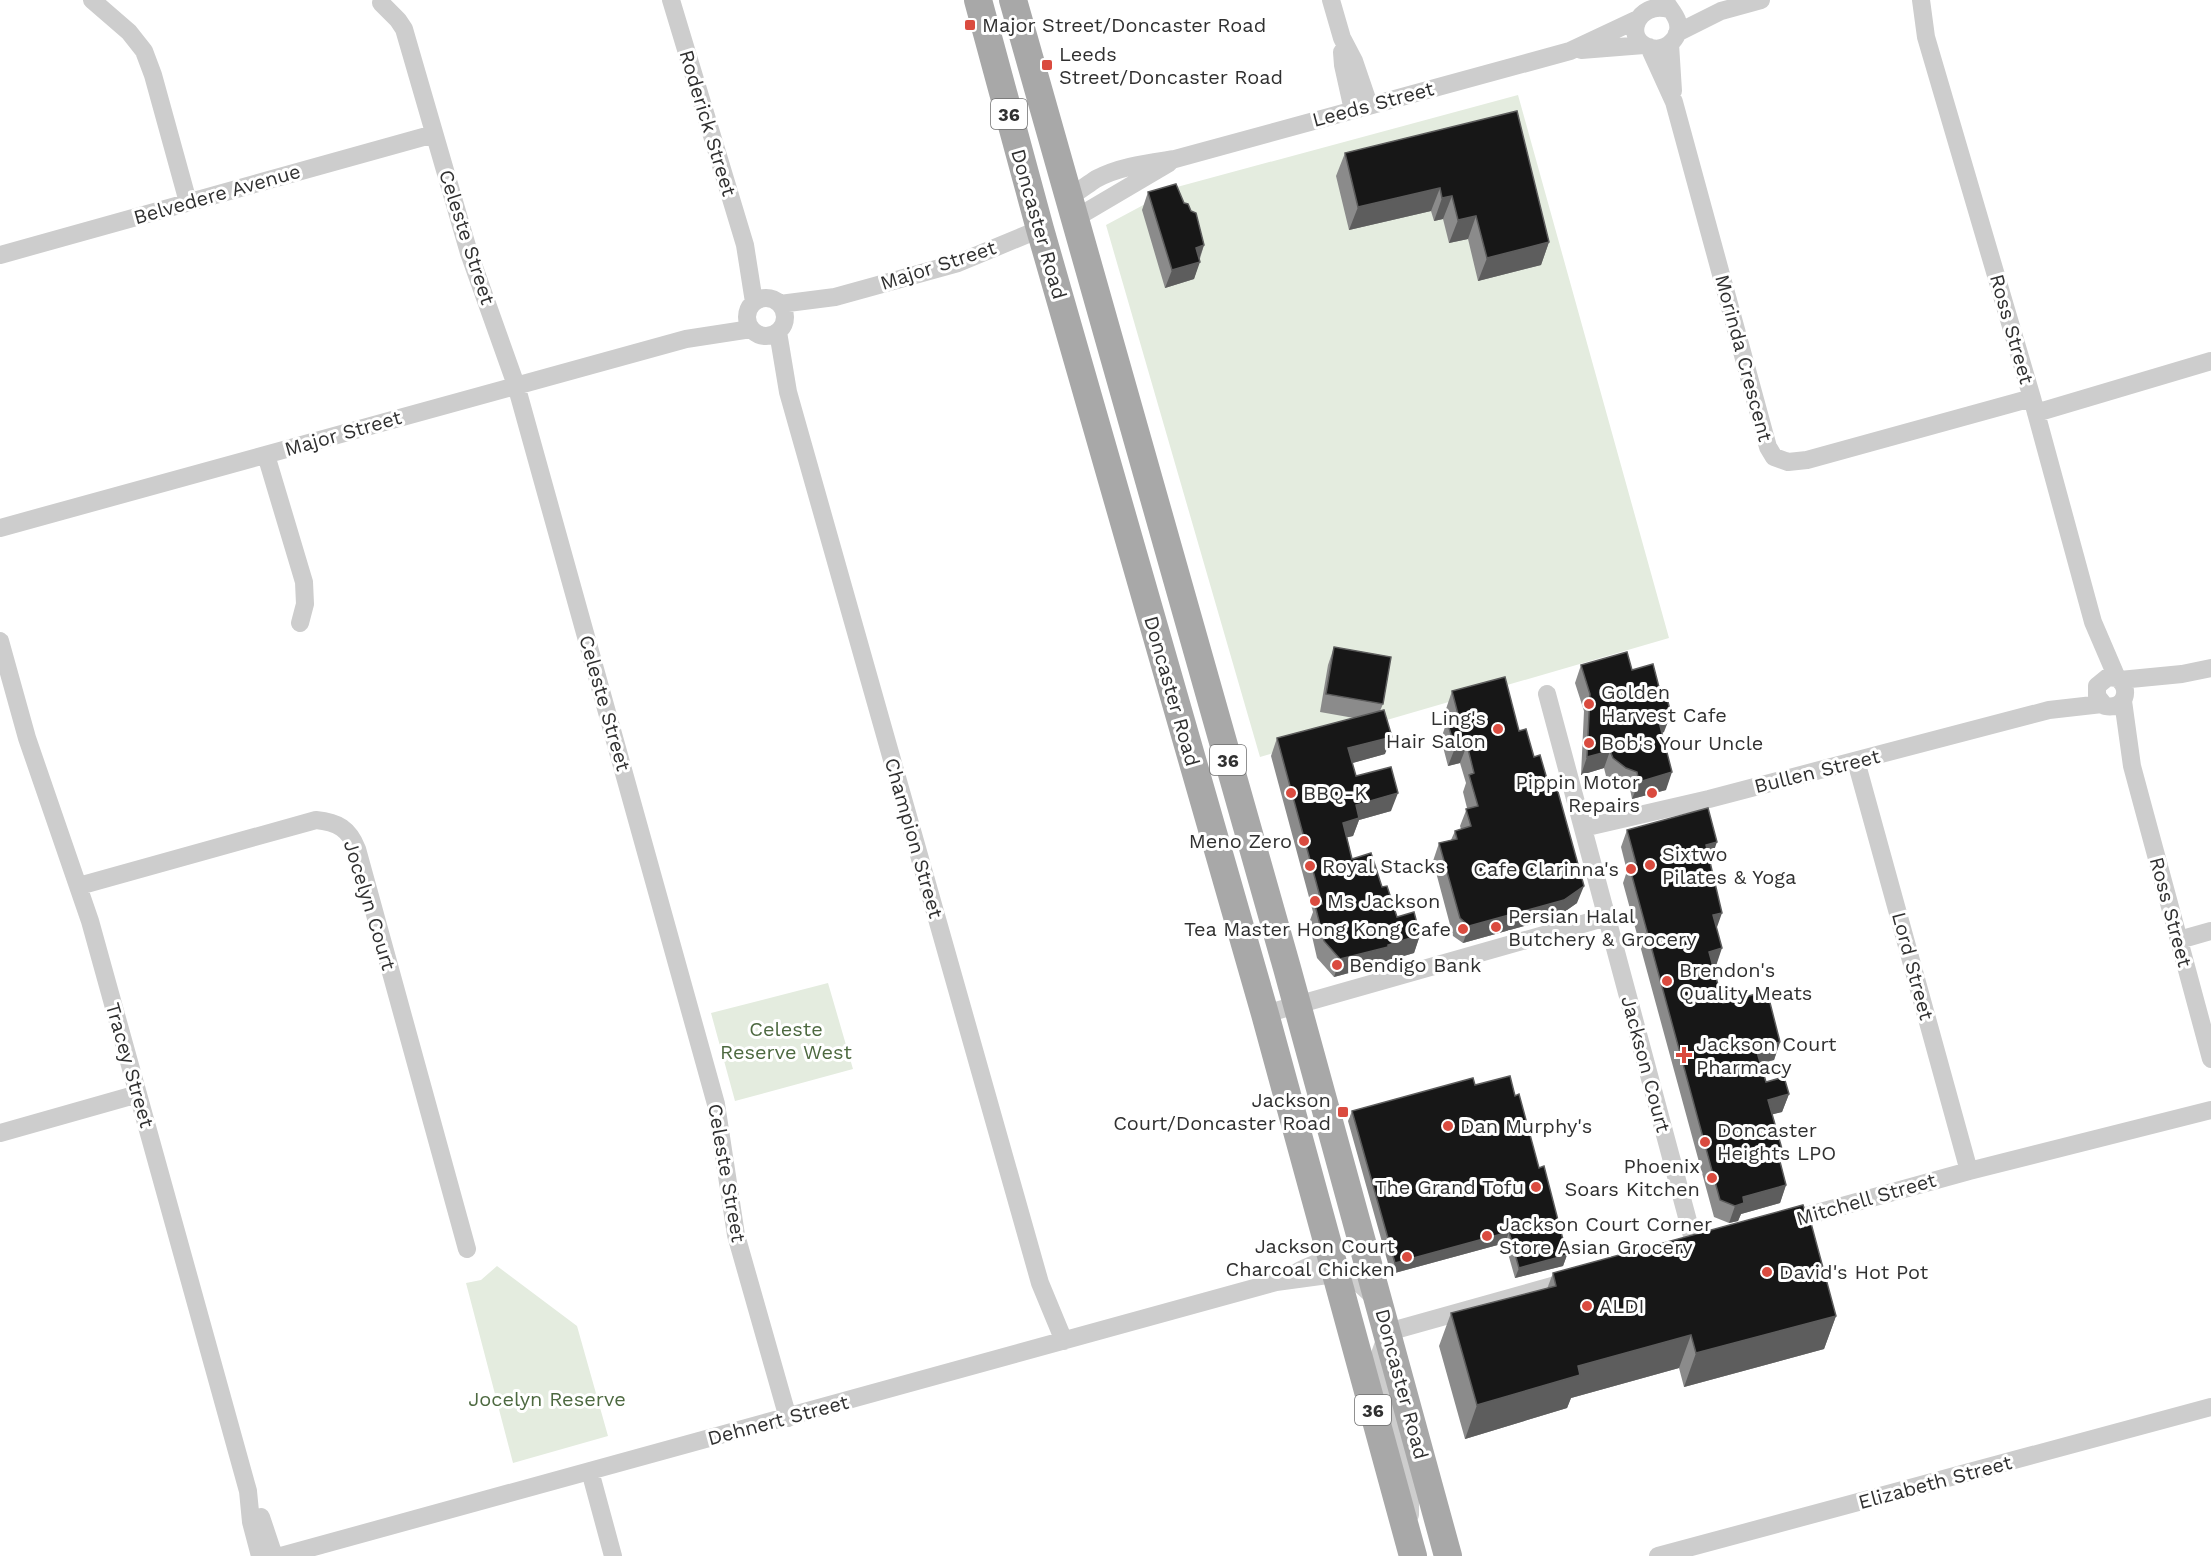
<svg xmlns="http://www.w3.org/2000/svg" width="2211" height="1556" font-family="'Work Sans',sans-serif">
	<rect width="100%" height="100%" fill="#fff"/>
	<path fill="#e4ecdf" d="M1518,95L1669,638L1260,757L1106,225L1177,187Z
		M828,983L853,1069L735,1101L711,1013Z
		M497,1266L577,1326L608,1436L513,1463L466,1283L481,1280Z"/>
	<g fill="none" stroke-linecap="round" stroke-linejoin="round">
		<path stroke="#cdcdcd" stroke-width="18" d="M92,0L129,32L144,51L153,75L188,202
			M671,0L745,245L754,302
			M1331,0L1342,38L1354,61L1369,105
			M1665,0C1668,7 1674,12 1677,20C1683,36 1667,52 1651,48C1622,41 1636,0 1669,9
			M1921,0L1926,37L2032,398L2093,622L2117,678C2132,689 2125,710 2105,706L2097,696V686L2108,677L2117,678
			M381,3L398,20L404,29L469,253L516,385L716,1104L736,1235L788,1418
			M1677,33L1721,11L1761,0
			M1670,44L1673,91
			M1649,47L1674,102L1768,447L1774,457L1788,462L1807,460L2032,398
			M1581,50L1644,45
			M1342,52L1343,65L1353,110
			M1068,198C1078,192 1087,185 1096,179C1120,166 1149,163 1175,159L1570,51L1636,20
			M1074,219L1169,163
			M0,255L434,134
			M747 317a19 19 0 1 1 38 0a19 19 0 1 1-38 0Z
			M780,304L835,297L958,263L1040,229
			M778,332L788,392L1040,1283L1064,1341
			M2036,413L2211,361
			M266,455L304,582L305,604L300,623
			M0,528L686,339L751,329
			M0,641L27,738L90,921L248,1491L251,1522L260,1556
			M2120,680L2182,674L2211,668
			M1547,694L1695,1247
			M2123,701L2132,766L2211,1059
			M1856,761L1969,1171
			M1583,828L1709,799L2049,710L2102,704
			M79,886L316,820C338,822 349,829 357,849L467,1249
			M2179,940L2211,931
			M1265,1014L1607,917
			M0,1133L138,1094
			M1788,1221L1969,1171L2211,1110
			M1291,1275C1300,1271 1309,1265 1318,1263C1337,1260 1362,1286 1375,1298
			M590,1471L613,1556
			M1410,1515V1485L1380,1376V1354L1388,1332L1570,1281
			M261,1517L274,1556
			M281,1556L1276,1282L1335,1274
			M1658,1556L2211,1407"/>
		<path stroke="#a8a8a8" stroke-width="28" d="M978,0L1040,229L1265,1014L1413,1556
			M1013,0L1287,968L1448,1556"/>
	</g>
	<path fill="#8b8b8b" d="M1517,111L1549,242L1541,265L1478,281L1468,239L1449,243L1443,219L1434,221L1431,211L1349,230L1336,176L1345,153Z
		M1148,192L1184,203L1204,245L1194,279L1165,288L1142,210Z
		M1334,647L1383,704L1380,711L1385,754L1352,763L1356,776L1391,811L1359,820L1353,836L1347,837L1352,859L1382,887L1397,917L1420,935L1414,953L1383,962L1382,964L1334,977L1317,958L1309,923L1313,912L1271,756L1277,738L1354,718L1320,712L1328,665Z
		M1581,665L1632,670L1664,732L1662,733L1666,790L1632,799L1630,789L1619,785L1606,776L1604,768L1581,775L1584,711L1575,683Z
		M1452,691L1519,731L1577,903L1557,917L1463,943L1453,936L1433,861L1439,843L1451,840L1455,831L1461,829L1460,826L1467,808L1463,792L1466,783L1460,763L1448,766L1441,739L1447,721H1449L1446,709Z
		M1627,830L1711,859H1710L1717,928L1716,966H1713L1723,1003L1780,1042L1774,1060L1761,1063L1766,1082L1789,1094L1782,1112L1772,1114L1782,1149L1779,1157L1786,1185L1780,1203L1741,1214L1738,1221L1729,1223L1714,1217L1623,883L1627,871L1621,847Z
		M1475,1085L1515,1096L1567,1255L1563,1266L1515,1278L1505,1243L1391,1274L1348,1121L1352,1111Z
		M1553,1273L1836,1316L1824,1349L1684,1387L1679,1368L1571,1398L1567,1408L1465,1439L1439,1346L1451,1313L1547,1289Z"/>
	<path fill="#5d5d5d" d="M1440,188L1431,211L1349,230L1358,207Z
		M1452,196L1443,219L1434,221L1442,198Z
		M1476,216L1468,239L1449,243L1458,220Z
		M1549,242L1541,265L1478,281L1487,258Z
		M1204,245L1198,262H1200L1194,279L1165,288L1172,270L1196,248Z
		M1671,714L1664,732L1652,735L1658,718Z
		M1392,737L1385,754L1342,766L1348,748Z
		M1467,745L1460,763L1448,766L1455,748Z
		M1610,751L1604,768L1581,775L1587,757Z
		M1672,772L1666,790L1632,799L1639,782Z
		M1398,793L1391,811L1359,820L1353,836L1336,840L1343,823L1356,805Z
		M1717,842L1711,859L1700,862L1706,845Z
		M1584,886L1577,903L1557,917L1463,943L1469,926Z
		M1722,913L1716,930L1713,915Z
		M1420,935L1414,953L1383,962L1382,964L1334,977L1340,959Z
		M1722,948L1716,966L1702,969L1709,952Z
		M1780,1042L1774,1060L1750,1066L1756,1049Z
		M1789,1094L1782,1112L1762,1117L1768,1100Z
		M1782,1149L1775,1166L1777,1150Z
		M1786,1185L1780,1203L1741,1214L1738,1221L1729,1223L1735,1206L1743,1197Z
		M1509,1232L1505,1243L1391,1274L1395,1263Z
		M1567,1255L1563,1266L1515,1278L1519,1268Z
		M1836,1316L1824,1349L1684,1387L1696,1353Z
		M1691,1335L1679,1368L1571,1398L1567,1408L1465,1439L1477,1405L1578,1366Z"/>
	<path fill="#171717" stroke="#5d5d5d" stroke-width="1.5" d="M1517,111L1549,242L1487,258L1476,216L1458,220L1452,196L1442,198L1440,188L1358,207L1345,153Z
		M1176,184L1184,203L1188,204L1191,211L1196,213L1204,245L1196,248L1200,262L1172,270L1148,192Z
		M1334,647L1391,657L1383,704L1326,694Z
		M1627,652L1632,670L1653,664L1662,699L1667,698L1671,714L1658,718L1672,772L1639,782L1637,772L1626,768L1613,758L1610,751L1587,757L1590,694L1581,665Z
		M1505,677L1519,731L1526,729L1534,757L1540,755L1549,786L1558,792L1584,886L1564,900L1469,926L1460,918L1439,843L1457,839L1455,831L1471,826L1466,809L1478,806L1469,775L1474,773L1467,745L1455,748L1447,721L1459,718L1452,691Z
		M1384,710L1392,737L1348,748L1356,776L1391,767L1398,793L1356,805L1359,818L1343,823L1352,859L1371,853L1382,887L1387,886L1397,917L1414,912L1420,935L1388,945V947L1340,959L1324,941L1315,905L1322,904L1277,738Z
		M1708,808L1717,842L1706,845L1722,913L1713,915L1722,948L1709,952L1723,1003L1767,991L1780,1042L1756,1049L1766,1082L1784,1077L1789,1094L1768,1100L1782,1149L1777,1150L1786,1185L1743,1197L1744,1203L1735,1206L1720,1200L1629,865L1636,863L1627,830Z
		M1510,1076L1515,1096L1519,1094L1539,1168L1544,1166L1567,1255L1519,1268L1509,1232L1395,1263L1352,1111L1473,1078L1475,1085Z
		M1803,1205L1806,1213L1808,1212L1836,1316L1696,1353L1691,1335L1578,1366L1580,1375L1477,1405L1451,1313L1556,1286L1553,1273Z"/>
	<g fill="#da4b3f" stroke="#fff" stroke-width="2">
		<rect x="964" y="19" width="12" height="12" rx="3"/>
		<rect x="1041" y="59" width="12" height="12" rx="3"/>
		<circle cx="1589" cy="704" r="6"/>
		<circle cx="1498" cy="729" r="6"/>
		<circle cx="1589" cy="743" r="6"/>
		<circle cx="1291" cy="793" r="6"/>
		<circle cx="1652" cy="793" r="6"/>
		<circle cx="1304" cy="841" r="6"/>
		<circle cx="1650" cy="865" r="6"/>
		<circle cx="1310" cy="866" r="6"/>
		<circle cx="1631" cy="869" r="6"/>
		<circle cx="1315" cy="901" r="6"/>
		<circle cx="1496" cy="927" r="6"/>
		<circle cx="1463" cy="929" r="6"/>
		<circle cx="1337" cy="965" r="6"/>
		<circle cx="1667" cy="981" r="6"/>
		<path d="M1681 1046h6v6h6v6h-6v6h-6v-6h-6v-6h6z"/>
		<rect x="1337" y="1106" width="12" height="12" rx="3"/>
		<circle cx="1448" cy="1126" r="6"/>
		<circle cx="1705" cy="1142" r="6"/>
		<circle cx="1712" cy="1178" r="6"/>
		<circle cx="1536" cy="1187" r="6"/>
		<circle cx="1487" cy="1236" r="6"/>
		<circle cx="1407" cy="1257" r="6"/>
		<circle cx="1767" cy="1272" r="6"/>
		<circle cx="1587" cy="1306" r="6"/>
	</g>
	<g text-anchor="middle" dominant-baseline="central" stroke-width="6" stroke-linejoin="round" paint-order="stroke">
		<g fill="#fff" stroke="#6e6e6e" stroke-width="1.5">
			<rect x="991" y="99" width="36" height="30" rx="4.5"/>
			<rect x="1210" y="745" width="36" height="30" rx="4.5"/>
			<rect x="1355" y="1395" width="36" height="30" rx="4.5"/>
		</g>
		<g font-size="18" font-weight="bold" fill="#303030">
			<text x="1009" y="114">36</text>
			<text x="1228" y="760">36</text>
			<text x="1373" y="1410">36</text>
		</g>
		<g font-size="20" fill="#303030" stroke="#fff" text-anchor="start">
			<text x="982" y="25">Major Street/Doncaster Road</text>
			<text x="1059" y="54">Leeds<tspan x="1059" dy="23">Street/Doncaster Road</tspan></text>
			<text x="1601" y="692">Golden<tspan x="1601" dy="23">Harvest Cafe</tspan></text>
			<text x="1486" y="718" text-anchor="end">Ling's<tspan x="1486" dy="23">Hair Salon</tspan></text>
			<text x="1601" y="743">Bob's Your Uncle</text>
			<text x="1640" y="782" text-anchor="end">Pippin Motor<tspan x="1640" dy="23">Repairs</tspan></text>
			<text x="1303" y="793">BBQ-K</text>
			<text x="1292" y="841" text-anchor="end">Meno Zero</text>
			<text x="1662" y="854">Sixtwo<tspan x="1662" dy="23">Pilates &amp; Yoga</tspan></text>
			<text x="1322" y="866">Royal Stacks</text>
			<text x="1619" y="869" text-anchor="end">Cafe Clarinna's</text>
			<text x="1327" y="901">Ms Jackson</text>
			<text x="1508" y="916">Persian Halal<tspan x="1508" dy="23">Butchery &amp; Grocery</tspan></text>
			<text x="1451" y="929" text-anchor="end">Tea Master Hong Kong Cafe</text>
			<text x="1349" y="965">Bendigo Bank</text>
			<text x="1679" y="970">Brendon's<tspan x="1679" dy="23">Quality Meats</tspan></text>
			<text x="1696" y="1044">Jackson Court<tspan x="1696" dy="23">Pharmacy</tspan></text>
			<text x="1331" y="1100" text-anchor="end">Jackson<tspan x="1331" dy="23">Court/Doncaster Road</tspan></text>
			<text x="1460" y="1126">Dan Murphy's</text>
			<text x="1717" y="1130">Doncaster<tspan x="1717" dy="23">Heights LPO</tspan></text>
			<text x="1700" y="1166" text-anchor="end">Phoenix<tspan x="1700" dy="23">Soars Kitchen</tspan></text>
			<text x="1524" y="1187" text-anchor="end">The Grand Tofu</text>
			<text x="1499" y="1224">Jackson Court Corner<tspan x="1499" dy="23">Store Asian Grocery</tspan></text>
			<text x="1395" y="1246" text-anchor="end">Jackson Court<tspan x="1395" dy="23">Charcoal Chicken</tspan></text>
			<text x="1779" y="1272">David's Hot Pot</text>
			<text x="1599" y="1306">ALDI</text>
		</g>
		<g font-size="20" fill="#303030" stroke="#fff">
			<text transform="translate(1373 104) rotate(-15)">Leeds Street</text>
			<text transform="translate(708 123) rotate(73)">Roderick Street</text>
			<text transform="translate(217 194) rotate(-16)">Belvedere Avenue</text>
			<text transform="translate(1039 224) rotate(74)">Doncaster Road</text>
			<text transform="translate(467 237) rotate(72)">Celeste Street</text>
			<text transform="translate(938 265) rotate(-18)">Major Street</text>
			<text transform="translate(2012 329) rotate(74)">Ross Street</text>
			<text transform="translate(1744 358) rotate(75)">Morinda Crescent</text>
			<text transform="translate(343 433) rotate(-16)">Major Street</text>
			<text transform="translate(1172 691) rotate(74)">Doncaster Road</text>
			<text transform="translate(605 703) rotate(74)">Celeste Street</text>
			<text transform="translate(1817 771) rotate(-14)">Bullen Street</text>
			<text transform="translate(914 838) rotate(74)">Champion Street</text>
			<text transform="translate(370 905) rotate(73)">Jocelyn Court</text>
			<text transform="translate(2171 912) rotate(75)">Ross Street</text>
			<text transform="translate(1913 966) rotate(75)">Lord Street</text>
			<text transform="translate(1646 1064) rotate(75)">Jackson Court</text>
			<text transform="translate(130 1065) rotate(74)">Tracey Street</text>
			<text transform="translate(727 1173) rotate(80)">Celeste Street</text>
			<text transform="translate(1866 1199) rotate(-16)">Mitchell Street</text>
			<text transform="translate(1402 1384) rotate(75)">Doncaster Road</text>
			<text transform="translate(778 1420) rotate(-15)">Dehnert Street</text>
			<text transform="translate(1935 1482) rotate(-15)">Elizabeth Street</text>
		</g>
		<g font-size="20" fill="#4d6940" stroke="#fff">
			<text x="786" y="1029">Celeste<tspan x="786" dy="23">Reserve West</tspan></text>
			<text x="547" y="1399">Jocelyn Reserve</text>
		</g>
	</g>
</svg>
